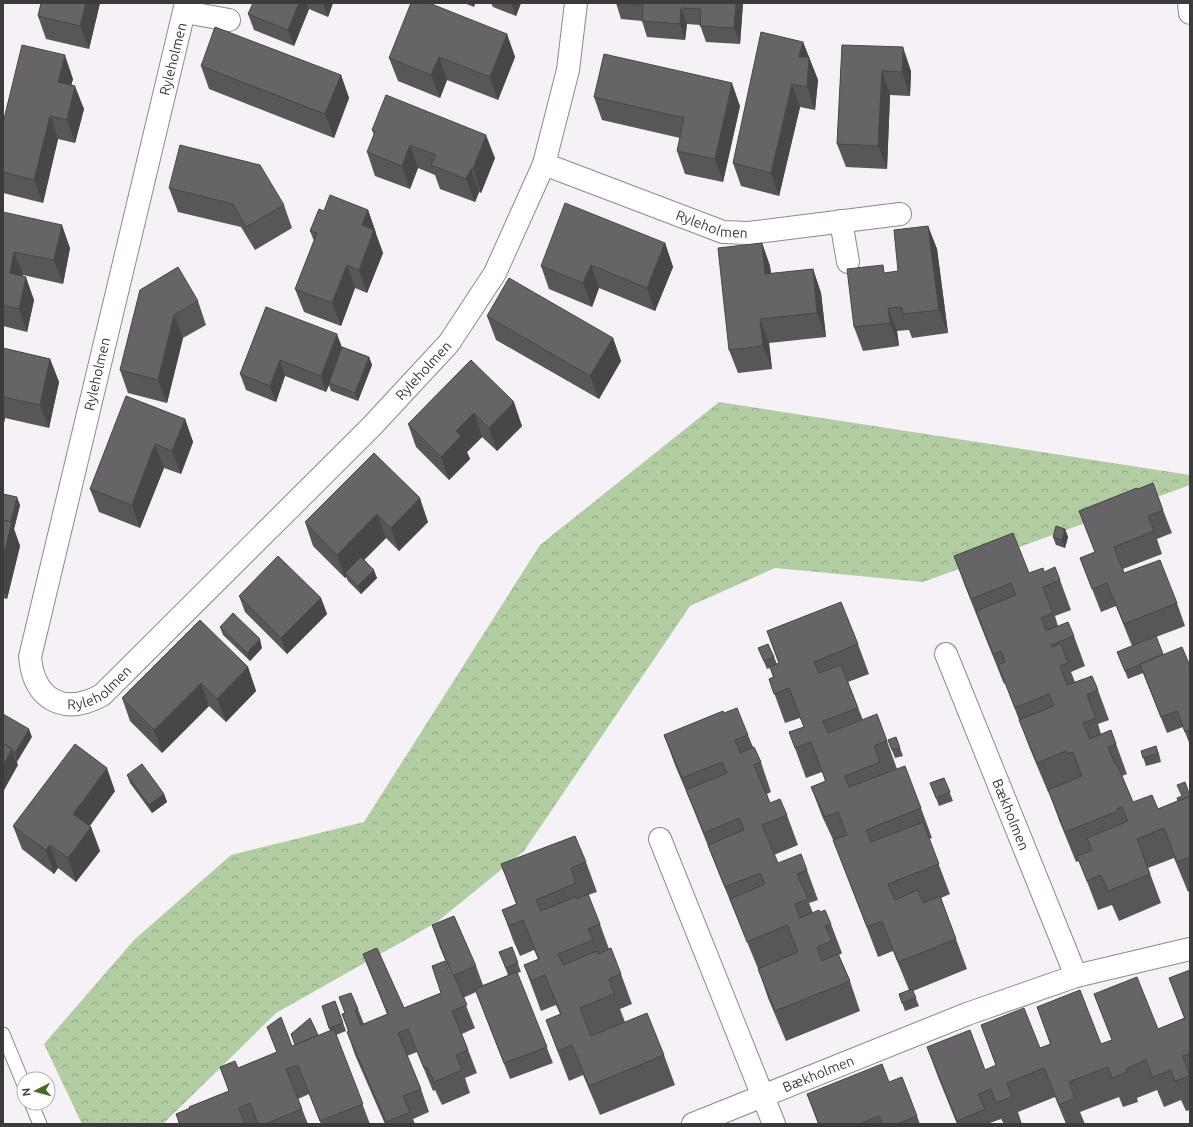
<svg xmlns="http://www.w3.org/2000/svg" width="1193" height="1127" font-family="Ubuntu,sans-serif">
	<defs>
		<pattern id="forest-crowns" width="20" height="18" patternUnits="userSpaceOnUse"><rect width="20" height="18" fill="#b3cda2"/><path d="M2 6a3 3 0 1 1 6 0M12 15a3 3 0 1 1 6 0" fill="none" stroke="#93a785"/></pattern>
	</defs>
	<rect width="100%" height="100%" fill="#f5f1f7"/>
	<path fill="url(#forest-crowns)" d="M719,402L1190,475V485L923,582L775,568L690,606L524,851L437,922L276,1013L163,1124H82L44,1044L134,940L231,855L364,822L540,545Z"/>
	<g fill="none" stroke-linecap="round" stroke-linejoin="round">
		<g stroke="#8d898e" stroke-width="15">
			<path id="service" d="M3,1034L24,1085
				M31,1103L40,1124"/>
		</g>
		<g stroke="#8d898e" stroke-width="24">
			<g id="minor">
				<path id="s1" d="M186,3L30,657C34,700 64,716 102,695L372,426L449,343L495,273L544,164L568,70L576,3"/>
				<path d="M185,12L229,20"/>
				<path id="s2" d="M544,164L723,232L749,233L900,214"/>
				<path d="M841,221L848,262"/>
				<path id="s3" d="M946,654L1076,976"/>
				<path d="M660,839L774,1124"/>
				<path id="s4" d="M693,1124L967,1014L1076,976L1190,949"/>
			</g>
		</g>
		<g stroke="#8d898e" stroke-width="24">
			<path id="tertiary" d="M1189,3L1190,13"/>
		</g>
		<use href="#service" stroke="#fff" stroke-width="13"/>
		<use href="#minor" stroke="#fff" stroke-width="22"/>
		<use href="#tertiary" stroke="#fff" stroke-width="22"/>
	</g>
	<path fill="#595659" d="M41,3H100L89,49L46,39L38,16Z
		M253,3H333L328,17L309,9L294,46L254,30L248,14Z
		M464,3H475L474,7Z
		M491,3H521L516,16L493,7Z
		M616,3H743L740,44L706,42L700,25L687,24L685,40L647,37L642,21L621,19Z
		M507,34L515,57L498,100L447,80L440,98L398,81L389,58Z
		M803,42L818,80L815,110L800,107L779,196L741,186L733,163Z
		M842,45L911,71L910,96L890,95L887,169L846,167L837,144Z
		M201,66L341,75L349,98L334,138L209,89Z
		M73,79L71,85L84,109L75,143L58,139L43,203L3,193V123Z
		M594,97L740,106L723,182L685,174L677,151L680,138L602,120Z
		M372,130L495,158L481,193L479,192L475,202L440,189L435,175L418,168L410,189L375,176L367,152L374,135Z
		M169,188L284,205L292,228L255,250L241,227L178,212Z
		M368,210L376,233V234L383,253L367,293L355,288L341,326L304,312L295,289L314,241L310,231L324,211Z
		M3,212L70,248L63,284L23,275V276L34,300L27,332L3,326Z
		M928,226L937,249L948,333L912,338L909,330L897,331L899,346L863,351L854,327L898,271Z
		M665,243L673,267L655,311L599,288L592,307L549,289L541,266Z
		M762,243L770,266L771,274L813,269L821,293L826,337L769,343L772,369L738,373L729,350Z
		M140,290L198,301L206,325L183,338L167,403L128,393L120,370Z
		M266,307L342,347L369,357L372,365L358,401L331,391L329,385L326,392L285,376L276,402L246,390L240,374Z
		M487,316L613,338L621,361L599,399L496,340Z
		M3,348L50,359L59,382L49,428L5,418L3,427Z
		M471,360L522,426L497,451L482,437L467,452L470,459L449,480L416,447L408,424Z
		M185,419L193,442L181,474L164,468L140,528L99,512L90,489Z
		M374,453L428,522L399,551L386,538L364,560L377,578L361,594L348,581L346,577L345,578L313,546L305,522Z
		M1138,489L1163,510L1172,533L1157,539L1162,554L1123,569L1124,573L1177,603L1185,626L1156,637L1163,654L1190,666V745L1183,727L1167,733L1143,673L1128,679L1117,652L1132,646L1116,606L1101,612L1080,558L1095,552L1079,511Z
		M3,494L20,505L14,529L20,546L7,599L3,598Z
		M1065,529L1068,537L1065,548L1056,545L1053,537Z
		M954,556L1029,573L1044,572L1060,580L1071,610L1055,616L1058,626L1074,636L1085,666L1071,672L1075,682L1098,690L1109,720L1098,724L1101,734L1111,730L1127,774L1122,776L1133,802L1158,809L1190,795V891L1188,892L1174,858L1148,868L1161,903L1119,921L1112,905L1098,910L1079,861L1076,862L1059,820L1049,792H1048L1030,749L1005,683L1004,684L982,629L965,586Z
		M239,596L321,598L327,614L287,654L245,612Z
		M220,627L262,648L250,661L223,635Z
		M767,631L858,644L869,674L848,682L863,720L887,741L897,769L921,808L932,838L929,839L950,894L941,898L967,969L913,991L919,1006L905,1011L899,994L909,990L893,951L878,957L835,844L822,816L811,787L825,781L822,772L806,778L789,732L804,727L800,718L785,723L769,679L773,677L770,668L767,669L758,648L774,657L777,664H779Z
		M248,667L256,691L226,722L209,706L162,753L130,721L122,698Z
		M724,713L748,735L753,747L761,762L771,792L767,794L770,803L787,815L798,845L774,855L778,863L807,870L818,900L809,903L813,913L820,912L831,924L842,953L839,955L850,981L860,1011L786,1041L768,998L759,971L719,874L691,803L675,765L664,735Z
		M896,737L903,756L895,758L888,740Z
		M1156,746L1161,762L1146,766L1141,751Z
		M127,775L164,794L167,802L152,813L130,783Z
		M944,778L953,801L939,806L930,783Z
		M115,791L90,826L91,827L100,851L76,882L58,868L54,874L22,849L13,826Z
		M586,862L597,892L588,895L600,924L609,949L621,974L632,1004L620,1009L625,1022L664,1055L675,1085L600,1115L583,1075L569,1081L557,1050L546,1020L560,1014L556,1005L541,1011L524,965L538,959L534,950L520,956L513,940L502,910L516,904L501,864Z
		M432,925L476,966L483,985L508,975L499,952L512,947L521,972L517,973L553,1063L510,1079L476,992L463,998L475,1028L462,1034L477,1073L465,1078L470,1093L442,1105L435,1090L433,1091L417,1052L407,1056L421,1089L429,1112L413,1119L415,1124H385L355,1055L347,1032L348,1031L342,1014L345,1013L339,997L358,1009L364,1024L387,1014L372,977L363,954L404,1008L441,993L450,974H451L440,948Z
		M1190,970V1110L1186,1111L1181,1100L1164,1107L1157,1090L1137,1098L1138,1102L1123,1107L1119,1097L1080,1112L1085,1124H1066L1055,1097L1018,1112L1022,1124H1004L1001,1119L990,1123V1124H957L938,1077L927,1047L985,1070L996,1066L981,1025L1040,1048L1050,1044L1037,1007L1101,1044L1112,1040L1094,994L1158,1029L1184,1018L1169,978Z
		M335,1001L346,1031L336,1035L370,1124H321L309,1094L298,1099L308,1124H179L176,1114L189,1109V1107L229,1091L220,1067L238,1068L277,1052L267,1027L292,1046L330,1031L322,1006Z
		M889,1082L917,1116L920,1124H818L807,1094Z"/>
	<path fill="#484649" d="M86,3H100L89,49L80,26Z
		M299,3H306L309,9L294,46L288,30Z
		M323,3H333L328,17Z
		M472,3H475L474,7Z
		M511,3H521L516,16Z
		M736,3H743L740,44L734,28Z
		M681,8L687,24L685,40L680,24Z
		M507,34L515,57L498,100L490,77Z
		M803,42L818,80L815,110L807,87L799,57Z
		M903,47L911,71L910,96L902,72Z
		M65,55L73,79L66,105L58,82Z
		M439,57L447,80L440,98L431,75Z
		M882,71L890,95L887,169L878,146Z
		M341,75L349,98L334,138L325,114Z
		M732,83L740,106L723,182L715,159Z
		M792,84L800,107L779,196L771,173Z
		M75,86L84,109L75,143L67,120Z
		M50,116L58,139L43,203L34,180Z
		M486,135L495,158L481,193L473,169Z
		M410,145L418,168L410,189L402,166Z
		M471,169L479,192L475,202L466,179Z
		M368,210L376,233V234L383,253L367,293L359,270L362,225Z
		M62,225L70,248L63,284L54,260Z
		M928,226L937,249L948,333L939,310Z
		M665,243L673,267L655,311L647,288Z
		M762,243L770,266L774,298L765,274Z
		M14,252L23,275L18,296L10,273Z
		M347,265L355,288L341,326L332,303Z
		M591,265L599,288L592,307L583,283Z
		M813,269L821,293L826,337L817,313Z
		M26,277L34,300L27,332L19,309Z
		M888,308L897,331L899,346L890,323Z
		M174,315L183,338L167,403L158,380Z
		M760,319L769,343L772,369L763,346Z
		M337,334L343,350L329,383V385L326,392L321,376Z
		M613,338L621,361L599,399L590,376Z
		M369,357L372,365L358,401L355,393Z
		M50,359L59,382L49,428L40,405Z
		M280,360L285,376L276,402L270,386Z
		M514,402L522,426L497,451L489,428Z
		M3,413L5,418L3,427Z
		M474,413L482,437L467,452L470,459L449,480L441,457L456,431Z
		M185,419L193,442L181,474L172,451Z
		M155,444L164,468L140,528L132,505Z
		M17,497L20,505L14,529L20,546L7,599L3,589V557Z
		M420,498L428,522L399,551L391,528Z
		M377,514L386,538L348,576L345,573L346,577L345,578L337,555Z
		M1065,529L1068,537L1065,548L1062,540Z
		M374,570L377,578L361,594L358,586Z
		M321,598L327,614L287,654L281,638Z
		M260,639L262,648L250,661L247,653Z
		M248,667L256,691L226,722L217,699Z
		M201,683L209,706L162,753L154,730Z
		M29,729L32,737L17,762L14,754Z
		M1156,746L1159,754L1161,762L1158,754Z
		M12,749L18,765L3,792V766Z
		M107,768L115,791L81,837L73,814Z
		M164,794L167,802L152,813L149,805Z
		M91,827L100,851L76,882L68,858Z
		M50,845L58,868L54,874L46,850Z"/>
	<path fill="#676468" stroke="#484649" d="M41,3H86L80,26L38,16Z
		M253,3H299L288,30L248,14Z
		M411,3H429L507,34L490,77L439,57L431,75L389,58Z
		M616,3H736L734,28L700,26L701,9L681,8L680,24L642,21L643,5Z
		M215,27L341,75L325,114L201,66Z
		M761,32L803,42L799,57H809L807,87L792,84L771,173L733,163Z
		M22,45L65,55L58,82L75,86L67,120L50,116L34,180L3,172V123Z
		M842,45L903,47L902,72L882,71L878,146L837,144Z
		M604,54L732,83L715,159L677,151L684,118L594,97Z
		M386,95L486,135L473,169H471L466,179L431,165L436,155L410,145L402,166L367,152L375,132L372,130Z
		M180,145L260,165L284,205L246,227L233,204L169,188Z
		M330,195L368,210L362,225L374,230L359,270L347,265L332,303L295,289L317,233L310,231L319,209L324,211Z
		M565,203L665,243L647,288L591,265L583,283L541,266Z
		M3,212L62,225L54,260L14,252L10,273L26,277L19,309L3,305Z
		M928,226L939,310L903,314L902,307L888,308L890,323L854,327L847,269L883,265L884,273L898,271L894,230Z
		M762,243L765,274L813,269L817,313L760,319L763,346L729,350L718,248Z
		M178,267L198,301L174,315L158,380L120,370L140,290Z
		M509,278L613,338L590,376L487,316Z
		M266,307L337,334L321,376L280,360L270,386L240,374Z
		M342,347L369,357L355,393L329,383Z
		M3,348L50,359L40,405L3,397Z
		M471,360L514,402L489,428L474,413L456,431L461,436L441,457L408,424Z
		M126,396L185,419L172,451L155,444L132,505L90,489Z
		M374,453L420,498L391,528L377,514L337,555L305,522Z
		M1153,483L1163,510L1148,516L1154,531L1114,547L1124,573L1160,560L1177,603L1124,624L1107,583L1092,589L1080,558L1095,552L1079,511L1137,488L1138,489Z
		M3,494L17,497L11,522L3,520Z
		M3,520L12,522L3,557Z
		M1056,526L1065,529L1062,540L1053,537Z
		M1013,533L1029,573L1043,568L1044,572L1055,567L1060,580L1043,587L1053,613L1041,618L1046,631L1068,622L1074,636L1051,645L1052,647L1061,644L1068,663L1060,666L1067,685L1092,676L1098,690L1087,695L1096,718L1083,723L1090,739L1111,730L1116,744L1108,747L1115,764H1117L1133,802L1152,795L1158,809L1190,796V857L1177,862L1164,828L1137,839L1150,874L1108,891L1101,875L1087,881L1077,856L1092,850L1087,838L1128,821L1122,807L1117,809L1118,811L1065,832L1048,790L1082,776L1073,752L1067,754L1066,751L1037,763L1019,720L1054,706L1049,694L1015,708L998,665L1005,662L1001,651L993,654L976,611L1016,595L1011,583L971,599L954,556Z
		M278,556L321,598L281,638L239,596Z
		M361,557L374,570L358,586L345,573Z
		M841,602L858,644L814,662L819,673L841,665L858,708L823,721L828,733L877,714L887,741L874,746L880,762L845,776L849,787L905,766L921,808L866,830L871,842L923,822L939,864L888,884L895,900L918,890L923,903L940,896L956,939L898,962L882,921L867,927L833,840L847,835L838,812L825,817L811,787L826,781L811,742L795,748L789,732L804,727L789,688L774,694L769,679L774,677L770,667L779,663L767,631Z
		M233,613L260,639L247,653L220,627Z
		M200,620L248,667L217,699L201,683L154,730L122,698Z
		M1156,636L1163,654L1140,664V665L1125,671L1117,652Z
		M768,644L774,657L764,661L758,648Z
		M1182,647L1190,666V730L1185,732L1177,711L1161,717L1140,664Z
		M737,708L748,735L735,740L740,753L754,747L761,762L754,765L770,803L780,799L787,815L762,825L778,863L801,854L807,870L797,874L808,899L795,904L800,918L819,910L820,912L825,910L831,924L825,926L832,941L817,947L822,961L838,954L850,981L775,1011L758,969L798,952L787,925L747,942L730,899L765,884L760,873L725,887L708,845L744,830L739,818L704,833L686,790L727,773L722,762L682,778L664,735L723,711L724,713Z
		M3,714L29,729L14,754L12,749L3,744Z
		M896,737L900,748L892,750L888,740Z
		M3,744L12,749L3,766Z
		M75,744L107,768L73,814L91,827L68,858L50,845L46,850L13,826Z
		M1156,746L1158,754L1143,758L1141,751Z
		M142,764L164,794L149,805L127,775Z
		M944,778L950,792L936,798L930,783Z
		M1185,782L1190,796L1178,801L1177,798L1182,796L1177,785Z
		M575,836L586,862L571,868L576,883L536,900L541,911L575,897L576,899L588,894L600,924L588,929L593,940L558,954L563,965L597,951L598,954L611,948L621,974L609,979L614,994L580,1008L591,1036L647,1013L664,1055L589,1086L572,1045L558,1051L546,1020L561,1014L545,975L531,981L524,965L539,959L523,920L509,926L502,910L517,904L501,864Z
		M454,916L476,966L454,975L467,1005L452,1011L468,1050L456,1055L462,1070L434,1082L427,1067L424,1068L408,1029L398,1033L421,1089L403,1096L410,1112L386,1122L347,1032L349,1031L342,1014L345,1013L339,997L351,993L358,1009L355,1010L361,1025L388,1014L363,954L377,948L404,1008L441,993L432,966L445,961L450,974H452L432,925Z
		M512,947L518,963L506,968L499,952Z
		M1190,970V1058L1188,1054L1183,1056L1190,1076L1175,1081L1171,1070L1153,1077L1146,1060L1126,1069L1127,1072L1112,1078L1108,1067L1069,1082L1075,1098L1059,1105L1044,1068L1007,1083L1012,1097L996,1103L991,1089L978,1094L985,1109L957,1121L927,1047L970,1030L985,1070L996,1065L981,1025L1024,1008L1040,1048L1051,1044L1037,1007L1080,990L1101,1044L1112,1040L1094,994L1137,977L1158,1029L1185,1018L1169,978Z
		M517,972L547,1047L504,1063L475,989Z
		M912,989L916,998L902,1003L899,994Z
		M335,1001L343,1023L329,1028L322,1006Z
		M281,1017L292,1046L334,1029L363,1104L320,1121L298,1065L286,1069L302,1109L265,1124H258L250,1103L239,1108L245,1124H180L176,1114L190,1108L189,1107L229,1091L220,1067L235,1061L238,1068L277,1052L267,1027Z
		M310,1018L318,1035L295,1045L291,1034Z
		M882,1064L889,1082L902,1077L917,1116L897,1124H883L879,1116L859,1124H819L807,1094Z"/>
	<g text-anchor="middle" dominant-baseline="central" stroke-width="4" stroke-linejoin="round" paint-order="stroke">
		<g font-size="14" fill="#3b3a3c" stroke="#fff">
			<text transform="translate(173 59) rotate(-76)">Ryleholmen</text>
			<text stroke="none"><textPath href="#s2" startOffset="179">Ryleholmen</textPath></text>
			<text stroke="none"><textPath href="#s1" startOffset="1231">Ryleholmen</textPath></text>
			<text transform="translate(97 374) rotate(-77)">Ryleholmen</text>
			<text stroke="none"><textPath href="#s1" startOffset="775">Ryleholmen</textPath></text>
			<text stroke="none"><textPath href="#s3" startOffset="173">Bækholmen</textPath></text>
			<text stroke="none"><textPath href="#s4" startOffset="135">Bækholmen</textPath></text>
		</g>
	</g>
	<rect width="1193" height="1127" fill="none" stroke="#3b3a3c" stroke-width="8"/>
	<g transform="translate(36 1091) rotate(264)"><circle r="19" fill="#ffffff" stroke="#b1b0b1"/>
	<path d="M0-3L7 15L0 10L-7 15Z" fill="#456a23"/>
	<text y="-6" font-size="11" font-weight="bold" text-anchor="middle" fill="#3b3a3c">N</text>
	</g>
</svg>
